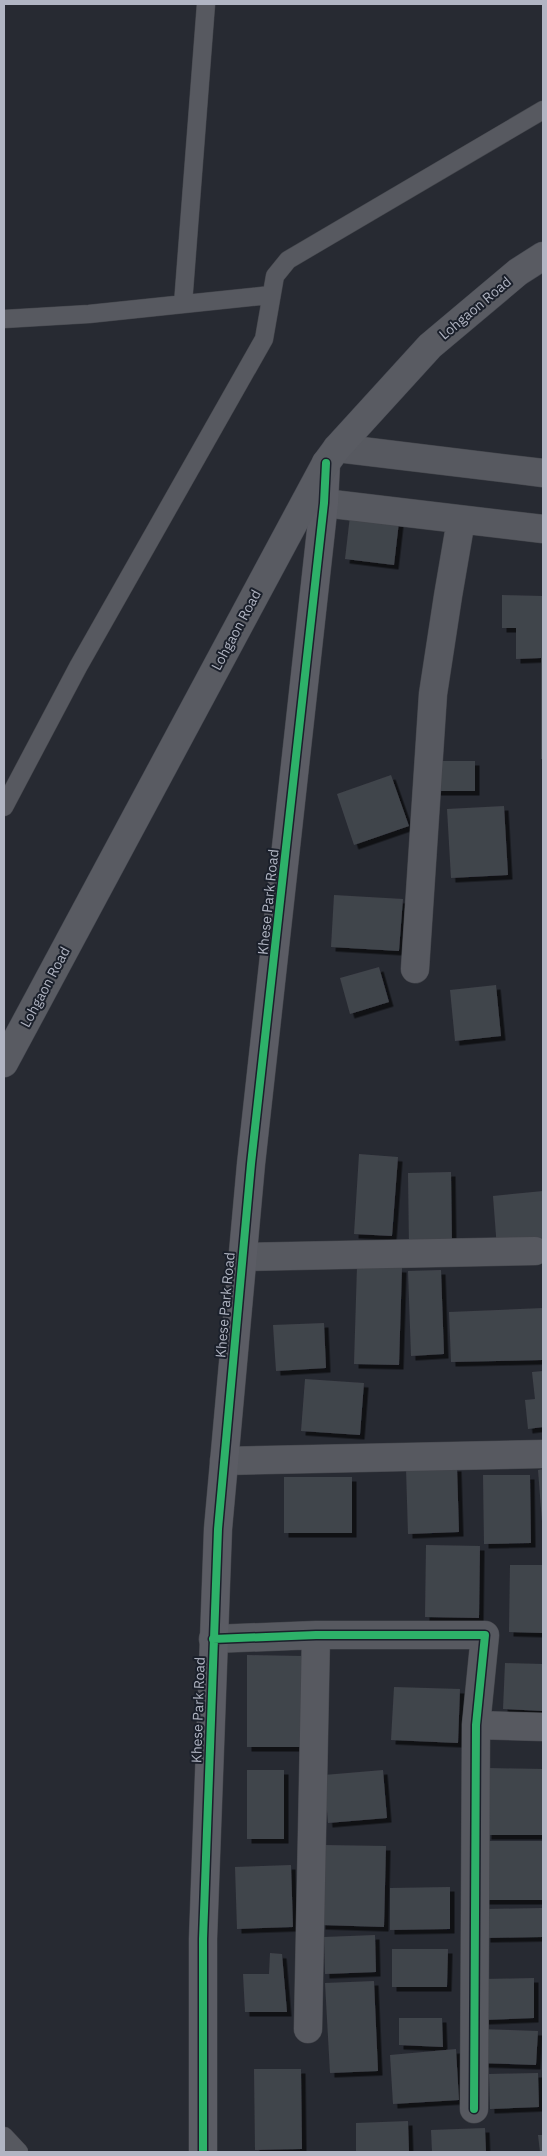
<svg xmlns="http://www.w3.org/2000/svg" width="547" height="2156" font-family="'IBM Plex Sans',sans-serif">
	<defs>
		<filter id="shadow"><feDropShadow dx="4.5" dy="4.5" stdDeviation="0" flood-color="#0009"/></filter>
	</defs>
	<rect width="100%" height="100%" fill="#272a32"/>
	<path fill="#41444b" filter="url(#shadow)" d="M350,516L399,522L394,565L345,559Z
		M502,595L543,596V759H541V658L516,659V628H502Z
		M435,761H475V791H435Z
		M391,775L409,826L354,845L337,794Z
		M504,806L508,875L451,878L447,809Z
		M334,895L403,899L399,951L331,947Z
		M379,967L389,1002L350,1014L340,978Z
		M496,985L501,1036L455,1041L450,990Z
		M359,1154L398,1157L392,1236L354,1234Z
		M451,1172L452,1246L409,1247L408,1173Z
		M543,1191V1246L497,1249L493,1196Z
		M357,1266L402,1268L399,1365L354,1364Z
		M441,1270L444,1354L411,1356L408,1271Z
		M543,1308V1360L451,1362L449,1312Z
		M324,1323L326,1368L276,1371L273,1325Z
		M543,1371V1427L528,1429L525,1400L535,1399L532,1372Z
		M305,1379L364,1383L360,1435L301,1431Z
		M457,1467L459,1532L408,1534L406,1468Z
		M543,1469V1522H542L538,1470Z
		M483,1475H530L531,1543L484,1544Z
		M284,1477H352V1533H284Z
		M426,1545L480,1546L479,1618L425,1617Z
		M510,1565H543V1633L509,1632Z
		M247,1655L303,1656L302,1747H247Z
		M505,1663L543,1664V1711L503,1709Z
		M394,1687L460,1689L458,1743L391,1740Z
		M488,1768L543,1769V1835H487Z
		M247,1770H284V1839H247Z
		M383,1770L387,1818L328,1823L324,1775Z
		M482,1841H543V1900H482Z
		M323,1845L386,1846L384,1927L321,1925Z
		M291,1865L293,1927L237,1929L235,1867Z
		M450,1887V1929L390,1930V1888Z
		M543,1908V1937L486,1938V1909Z
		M375,1935L376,1972L325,1974L324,1937Z
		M392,1949H448L447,1987H392Z
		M270,1953L282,1954L287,2012H245L243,1974H269Z
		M534,1978V2018L484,2020L483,1979Z
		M374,1981L378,2071L330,2073L325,1983Z
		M399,2018H442L443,2047L399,2045Z
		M479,2029L538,2031L536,2065L478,2063Z
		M456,2049L459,2100L393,2104L390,2055Z
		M254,2069H301L302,2149L255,2150Z
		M538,2073L539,2107L490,2109L489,2074Z
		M408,2121L409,2152H356V2123Z
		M485,2128L486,2152H432L431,2130Z
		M538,2135H543V2152H540Z"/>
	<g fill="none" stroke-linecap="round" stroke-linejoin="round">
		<g stroke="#43454b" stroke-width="19">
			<path id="lane" d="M183,304L206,4
				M4,319L89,314L270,295
				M4,807L78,667L264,339L275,276L288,260L543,110
				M4,2136L19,2152"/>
		</g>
		<g stroke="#43454b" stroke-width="29">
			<path id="street" d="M337,448L543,473
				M324,503L543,529
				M415,969L433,694L448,596L461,520
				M242,1257L535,1251
				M224,1461L543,1454
				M213,1639L316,1635H485L476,1725L474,2109
				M476,1725L543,1727
				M308,2029L316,1635"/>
		</g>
		<g stroke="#43454b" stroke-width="29">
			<path id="secondary" d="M203,2152V1939L218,1529L251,1164L324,503L326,463"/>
		</g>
		<g stroke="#44474f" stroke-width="29">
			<path id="primary" d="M4,1063L326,463L337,448L430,346L518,272L543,256"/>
		</g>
		<use href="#lane" stroke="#575960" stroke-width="18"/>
		<use href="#street" stroke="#575960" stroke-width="28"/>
		<use href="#secondary" stroke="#5b5c64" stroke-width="28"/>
		<use href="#primary" stroke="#595b62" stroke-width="28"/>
		<g stroke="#1b202b" stroke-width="11">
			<path id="cycleway" d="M213,1639L316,1635H485L476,1725L474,2109
				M203,2152V1939L218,1529L251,1164L324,503L326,463"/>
		</g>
		<use href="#cycleway" stroke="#2db169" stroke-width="8"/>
	</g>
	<g text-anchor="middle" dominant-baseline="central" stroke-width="4" stroke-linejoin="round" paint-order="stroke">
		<g font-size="14" fill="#b1b5c3" stroke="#1b202b">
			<text transform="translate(475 308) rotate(-40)">Lohgaon Road</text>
			<text transform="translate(236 630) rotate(-62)">Lohgaon Road</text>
			<text transform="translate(268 902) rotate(-84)">Khese Park Road</text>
			<text transform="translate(45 987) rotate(-62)">Lohgaon Road</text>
			<text transform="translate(225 1305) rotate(-85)">Khese Park Road</text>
			<text transform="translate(198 1710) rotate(-88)">Khese Park Road</text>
		</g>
	</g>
	<rect width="547" height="2156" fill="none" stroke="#b1b5c3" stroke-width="10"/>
</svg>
